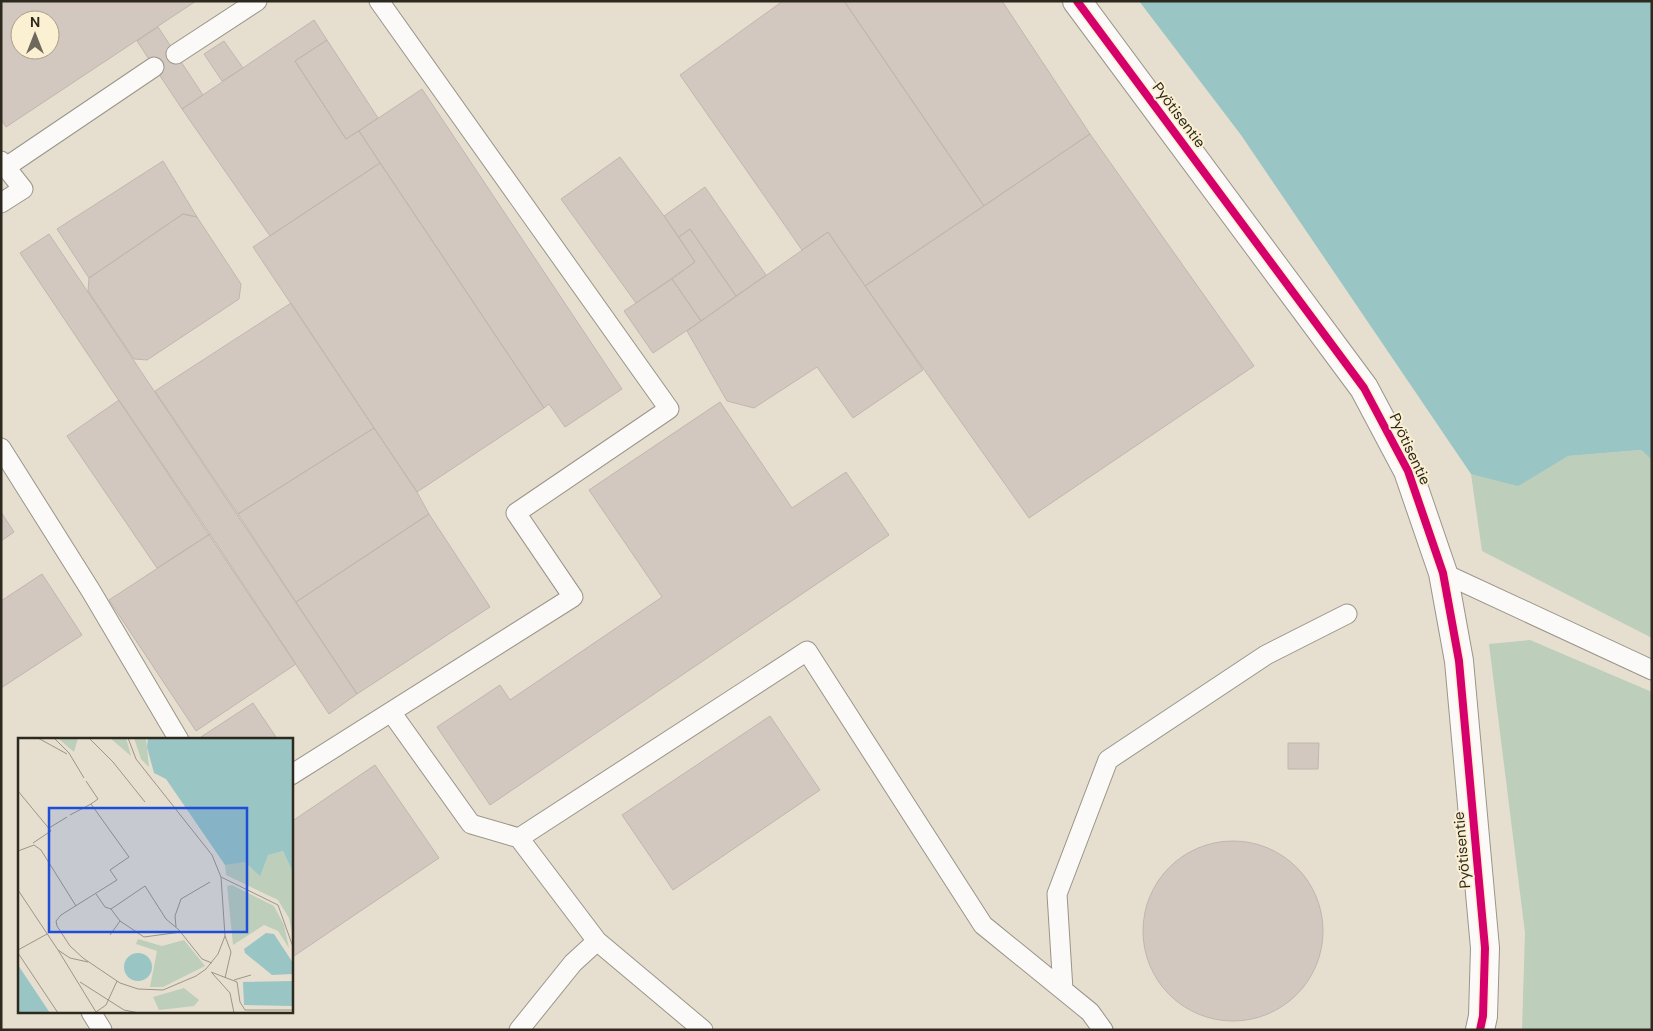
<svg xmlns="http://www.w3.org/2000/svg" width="1653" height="1031" font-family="'DM Sans',sans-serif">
	<rect width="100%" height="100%" fill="#e6dfcf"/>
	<path fill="#bdceba" d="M1641,450L1652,460V638L1482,551L1471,474L1568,456Z
		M1530,640L1652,692V1030H1522L1525,933L1489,644Z"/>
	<path fill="#9ac5c5" d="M1139,1H1652V460L1641,450L1568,456L1518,486L1471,474L1241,135Z"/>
	<path fill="#d2c8c0" stroke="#c0b6ae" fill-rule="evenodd" d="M1,1H196L6,127L1,119ZM20,20H50V50H20Z
		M783,1H844L984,206L865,286L828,232L802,250L680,75Z
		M844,1H1002L1090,134L984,206Z
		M314,20L327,40L295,61L346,139L359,131L380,163L270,236L182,109Z
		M158,27L203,95L182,109L137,41Z
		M327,40L378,118L346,139L295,61Z
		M224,41L243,68L222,81L204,54Z
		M422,89L622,389L565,427L549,404L544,408L359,131Z
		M1090,134L1254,366L1029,518L865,286Z
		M620,157L664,216L695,262L636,303L561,199Z
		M163,161L197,217L183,214L89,278L57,229Z
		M380,163L544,408L417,492L253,247Z
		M705,187L766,275L736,296L690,229L679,237L664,216Z
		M183,214L197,217L241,284L239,299L147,360L134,359L88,291L89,278Z
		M690,229L736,296L701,321L672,279L695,262L679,237Z
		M828,232L923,370L853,418L817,367L754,408L727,401L687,331Z
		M49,234L357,694L329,714L20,253Z
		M672,279L701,321L653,353L624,311Z
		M291,303L374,428L238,514L155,391Z
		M119,400L210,534L157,568L67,436Z
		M720,402L792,508L846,472L889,535L490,805L437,727L500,685L510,700L662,597L589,490Z
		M374,428L417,492L429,514L296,602L238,514Z
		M1,512L14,532L1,541Z
		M429,514L490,607L357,694L296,602Z
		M210,534L296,664L196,731L109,600Z
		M42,574L82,635L1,688V601Z
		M253,703L276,737L272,740H202L201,737Z
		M770,716L820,790L673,890L622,815Z
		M1288,743H1319L1318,769H1288Z
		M375,765L439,858L291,958V822Z
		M1143 931a90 90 0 1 1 180 0a90 90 0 1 1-180 0Z"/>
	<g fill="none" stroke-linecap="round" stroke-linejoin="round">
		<g stroke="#9a9589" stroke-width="21">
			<path id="service" d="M176,54L257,1
				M1,161L23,189L1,203
				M6,167L154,67
				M1,448L91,591L179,740
				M1443,573L1652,670
				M391,712L471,824L519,838L807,651L983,925L1090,1012L1103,1030
				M291,775L573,597L516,513L669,409L379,1
				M519,838L597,941L703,1030
				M1063,990L1057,894L1108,760L1266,655L1347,614
				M91,1012L102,1030
				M519,1030L573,963L597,941"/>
		</g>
		<g stroke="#9a9589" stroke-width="30">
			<path id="minor" d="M1077,1L1364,388L1408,471L1443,573L1459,661L1485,948L1483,1016L1480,1030"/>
		</g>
		<use href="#service" stroke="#fbfaf8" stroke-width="19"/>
		<use href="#minor" stroke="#fbfaf8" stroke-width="28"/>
		<g stroke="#fcf0d3" stroke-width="11">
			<path id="cycleway" d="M1077,1L1364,388L1408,471L1443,573L1459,661L1485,948L1483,1016L1480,1030"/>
		</g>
		<use href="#cycleway" stroke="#d6006c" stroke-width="8"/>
	</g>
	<g text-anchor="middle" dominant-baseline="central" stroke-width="4" stroke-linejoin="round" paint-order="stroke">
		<g font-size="15" fill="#2d291e" stroke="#fcf0d3">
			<text transform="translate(1179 115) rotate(53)">Pyötisentie</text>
			<text transform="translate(1410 449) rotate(65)">Pyötisentie</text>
			<text transform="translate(1462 850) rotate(-95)">Pyötisentie</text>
		</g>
	</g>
	<g transform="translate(18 738)">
		<rect width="275" height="275" fill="#e6dfcf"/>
		<path d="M40,0H60L56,14ZM92,0H108L113,18ZM116,0H128L131,29L123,21ZM265,113L275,135V199L271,180L260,162L208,137L207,127ZM214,147L256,168L266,187L271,210L260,193L246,187L215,207L209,148ZM120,201L144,208L166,202L187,228L145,249H132L139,213L118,206ZM166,250L181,262L176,268L141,272L135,259Z" fill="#bdceba"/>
		<path d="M130,0H275V135L265,113L250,117L242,138L227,124L207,127L148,41L136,35L129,9ZM248,195L256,196L275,225V236L254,237L227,215L226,211ZM106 229a14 14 0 1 1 28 0a14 14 0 1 1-28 0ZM0,227L32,275H0ZM275,243V268L226,267L225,244Z" fill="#9ac5c5"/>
		<path fill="none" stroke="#9c9688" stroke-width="1" d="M20,0L49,16M36,0L51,15L66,40M71,0L95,24L127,64M68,43L80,61L73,66L111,119L92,132L99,142L43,177L38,183L39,188L52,208L65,220L102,245L120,251L145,252L178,238L188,231L200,216L207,198L203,139L194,117L118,21L110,0M0,53L33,93L15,105M52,77L73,66M31,90L49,79M0,113L16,107L23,112L58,168M203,139L260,167L275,209M0,152L40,212L52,220L70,224M78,156L87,169L93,171L127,148L148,181L161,192L184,221L194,225M93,171L102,183L126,199L163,194M158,189L157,178L163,161L192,144M92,197L102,183M0,212L29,196M40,212L78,274L88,267L99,243M0,215L40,275M193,234L219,244L222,264L227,272H275M194,235L212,255L216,275M207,240L213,214L207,198M216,242L233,237M62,244L106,272L121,275"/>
		<path fill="#1d4ed8" fill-opacity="0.15" stroke="#1d4ed8" stroke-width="2.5" d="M31,70H229V194H31Z"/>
		<rect width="275" height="275" fill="none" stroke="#2d291e" stroke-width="2.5"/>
	</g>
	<rect width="1653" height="1031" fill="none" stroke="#2d291e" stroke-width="5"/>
	<g transform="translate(35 35)"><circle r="24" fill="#fcf0d3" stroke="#a9a08b"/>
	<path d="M0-4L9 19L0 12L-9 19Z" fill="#6e695c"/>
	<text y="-8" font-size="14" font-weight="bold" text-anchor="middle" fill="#2d291e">N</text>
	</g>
</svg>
